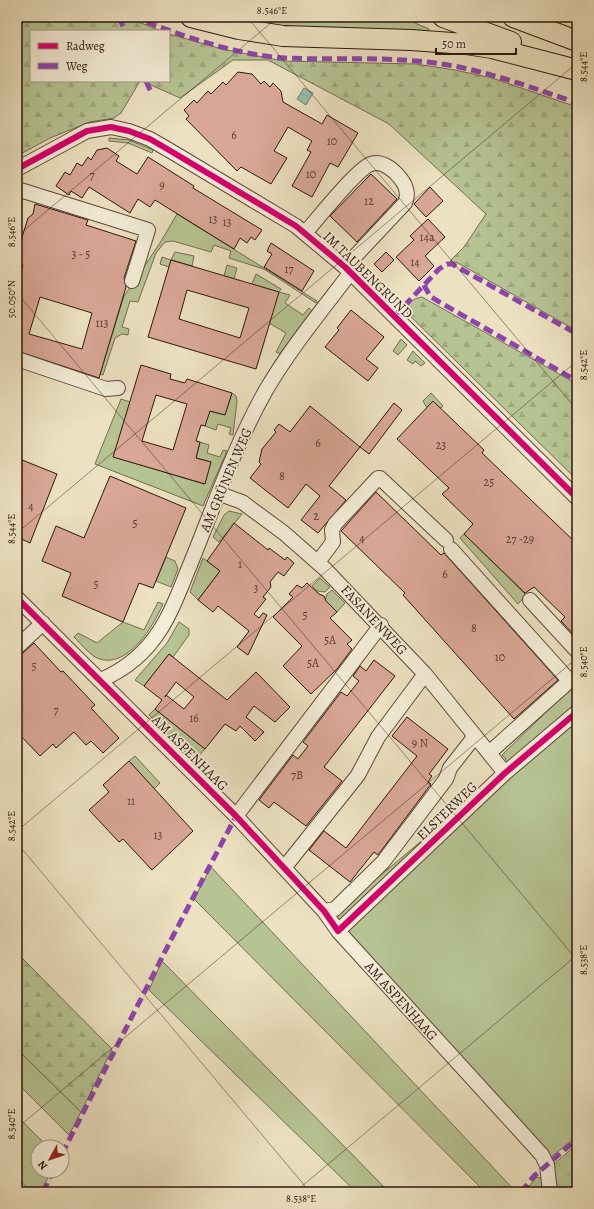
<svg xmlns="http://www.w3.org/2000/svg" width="594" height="1209" font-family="Alegreya,serif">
	<defs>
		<pattern id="forest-firs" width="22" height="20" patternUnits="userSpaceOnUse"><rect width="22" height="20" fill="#b6c393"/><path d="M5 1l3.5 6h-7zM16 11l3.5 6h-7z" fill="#9da77e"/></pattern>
		<pattern id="park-tufts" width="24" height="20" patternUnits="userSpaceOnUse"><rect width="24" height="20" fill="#b6c393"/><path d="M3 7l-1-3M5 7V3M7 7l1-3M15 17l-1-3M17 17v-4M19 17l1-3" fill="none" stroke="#9da77e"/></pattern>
		<pattern id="garden-furrows" width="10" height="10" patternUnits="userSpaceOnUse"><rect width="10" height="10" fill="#b6c393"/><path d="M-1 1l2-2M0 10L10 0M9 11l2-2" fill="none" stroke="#9da77e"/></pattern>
		<pattern id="water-ripples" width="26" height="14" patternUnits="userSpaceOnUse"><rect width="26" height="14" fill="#99beae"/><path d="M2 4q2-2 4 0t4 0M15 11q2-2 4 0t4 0" fill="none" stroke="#84a394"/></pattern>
	</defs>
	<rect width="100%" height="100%" fill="#ece1c0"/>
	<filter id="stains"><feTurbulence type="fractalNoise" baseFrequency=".005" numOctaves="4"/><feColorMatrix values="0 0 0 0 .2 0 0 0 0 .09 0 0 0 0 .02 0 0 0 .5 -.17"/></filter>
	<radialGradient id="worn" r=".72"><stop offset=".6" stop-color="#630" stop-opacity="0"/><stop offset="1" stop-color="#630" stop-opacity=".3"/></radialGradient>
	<path fill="#b6c393" stroke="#726c50" d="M227,17H401L429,29L428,34L286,28Z
		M109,138L129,140L153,150L152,153L128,143L109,141Z
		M177,214L317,301L316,303L264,269L229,258L231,251L214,245L211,252L173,241L165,242L156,253L138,302L130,301L122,327L129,329L128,335L122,334L115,338L103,375L100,374L124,296L160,243Z
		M175,252L194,256L192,266L172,260L169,267L160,264L162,257L171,260Z
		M227,265L237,268L234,279L224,276Z
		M256,274L281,289L279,292L290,295L285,303L303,315L309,308L312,311L280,354L276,352L286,333L269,323L278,292L252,284Z
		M401,339L407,345L398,355L393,351Z
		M413,351L425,363L421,366L415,361L413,364L407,360Z
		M232,393L236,396L237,401L233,435L229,434L231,428L218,424L216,430L205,426L209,411L225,415Z
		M431,393L443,406L441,408H427L423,401Z
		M121,399L130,402L114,457L204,484L211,462L196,458L200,442L209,445L207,453L220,457L223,450L227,451L203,506L95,464Z
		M229,511L242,514L219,542L213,537L224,515Z
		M464,534L526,595L518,604L460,538Z
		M166,557L175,561L178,569L171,587L156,581Z
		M203,558L220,571L198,600L190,592Z
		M320,578L330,587L325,592L317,591L312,586Z
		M332,590L345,603L337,612L325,601L327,594Z
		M158,602L163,604C154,625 127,671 97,658C89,654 81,644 74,637L78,633L97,643L123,622L144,630Z
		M179,622L189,629V635L173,657L169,654L144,686L135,680L167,643Z
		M577,682V1136L550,1158L337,923V912L508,768L503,762L506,759L502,755Z
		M155,709L205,749L194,761L149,715Z
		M135,756L160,783L154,789L129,761Z
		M211,867L516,1192H485L194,899Z
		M162,961L389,1192H356L149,990Z
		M17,1049L81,1112L69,1135L17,1083Z
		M17,1116L48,1147H38V1171H51L41,1192H32L17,1178Z"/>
	<path fill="url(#forest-firs)" stroke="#726c50" d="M17,17H126L161,31H31V81H140L121,113L114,118L90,122L50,138L17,156Z
		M169,34L222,49L283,61L416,64L455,70L492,78L577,107V331L458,263L450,261L464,247L486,214L389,124L268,60H233L180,98L142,81H169Z
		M422,297L577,384V480L406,312L405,308C410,302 414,298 422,297Z
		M17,953L112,1049L81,1112L17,1049Z"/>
	<path fill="url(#park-tufts)" stroke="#726c50" d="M577,1144V1192H554L552,1166Z"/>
	<path fill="url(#garden-furrows)" stroke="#726c50" d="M537,1177L544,1179L546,1192H524Z"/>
	<path fill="url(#water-ripples)" stroke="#6e7b6e" d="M304,88L313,93L306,105L297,99Z"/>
	<path fill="#d8a796" stroke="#2e160d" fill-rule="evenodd" d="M238,72L252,74L261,84L264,81L270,87L273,83L281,91L283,102L322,124L327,115L358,133L338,167L330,163L312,197L292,186L311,152L307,150L312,141L288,127L274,151L287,158L271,184L241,167L237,171L186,119L189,116L184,110L194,100L197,103L208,91L211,94L223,82L226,85Z
		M107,148L119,156L116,161L137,174L148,157L194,186L193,188L262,230L255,240L251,237L247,243L240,238L234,249L155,200L150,207L138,199L130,213L89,187L82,198L71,191L69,195L56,186L65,172L70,175L77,163L82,166L88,157L91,160L97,150Z
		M371,174L397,199L357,242L330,216Z
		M430,187L443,201L426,217L414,204Z
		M35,204L88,220L86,225L136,241L124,278L126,287L99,378L17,351V284L23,265L17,263V254L28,218L33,214ZM40,297L92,313L82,349L29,334Z
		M428,219L445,237L425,256L434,266L419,281L396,257L414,240L410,236Z
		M271,243L314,271L302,291L264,267L272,254L267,251Z
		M386,252L394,260L382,272L374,264Z
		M171,260L279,292L256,369L148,337ZM187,290L249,308L240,338L179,319Z
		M351,310L384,337L366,359L378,368L368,381L325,347L339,330L337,328Z
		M141,365L171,374L170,379L185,383L187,379L232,393L225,415L210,411L205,426L201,425L196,441L200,442L196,458L211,462L205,484L113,457ZM156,395L187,404L173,450L142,441Z
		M433,401L484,450L482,453L576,543L573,546L577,550V638L561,621L565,617L534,587L525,593L464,534L473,524L442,494L449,488L397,439Z
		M394,403L402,410L369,454L360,447Z
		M310,406L360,447L329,486L346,500L318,533L301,520L320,496L306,484L288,508L250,478L261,464L259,462L262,449L276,432L274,430L279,424L290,432Z
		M17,458L57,474L30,543L17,537Z
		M110,476L186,508L153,588L139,583L123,622L62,596L71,573L42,561L56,526L84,538Z
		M376,492L441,555L444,553L558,680L514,719L403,595L405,593L341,531Z
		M234,523L268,550L269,548L285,560L287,557L294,563L284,576L278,572L270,582L271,587L263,597L266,599L254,614L259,618L263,613L267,615L248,655L237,647L249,631L218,606L213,612L198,600L220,571L207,561Z
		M307,583L319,594L324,596L326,601L337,612L330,618L352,640L347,644L352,649L337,669L311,694L283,666L302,646L273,617L293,597L289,594L297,585L302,588Z
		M34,643L61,672L63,671L95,705L91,708L119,738L103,753L91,741L86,745L74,732L56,748L53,744L40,756L17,732V655L23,653Z
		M169,654L227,700L256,672L290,707L275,722L254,706L246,717L264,732L255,741L240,726L236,731L225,724L205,749L155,709L162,700L144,686ZM176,682L194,697L184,709L166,695L165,697Z
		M374,660L395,676L324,767L342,781L306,826L274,802L269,808L259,800L293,755L298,759L308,746L303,742L341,692L347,696L359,681L353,676L360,666L366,671Z
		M407,717L448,749L429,774L432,776L428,782L431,784L378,855L374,852L350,882L309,850L324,831L346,848L417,756L392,736Z
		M129,761L193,831L152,870L123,839L119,842L89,810L109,792L103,785Z"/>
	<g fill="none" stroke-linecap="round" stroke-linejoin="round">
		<g stroke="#5e493a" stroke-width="16">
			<path id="minor" d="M17,169L87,131L111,127L129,131L150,139L174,153L296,226L345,267L577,498
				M17,189L148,230L132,281
				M306,232C317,219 358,168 371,164C382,160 394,170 400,178C406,185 409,194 405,203L345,267
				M17,359L106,389L118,388
				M220,494L242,502L284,533L325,569L425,674L505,773
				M451,549L567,678L566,684L489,753
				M318,562L333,542L332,530L335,524L378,478H380L446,540
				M17,598L236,816L324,911L338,931L542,1155L547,1165L550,1192
				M530,600L577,651
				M17,647L43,623
				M101,680C126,669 145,654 160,630C173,611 181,586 190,565C214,506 235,445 266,390C290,349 322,310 351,272
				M236,816L381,625
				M284,868L358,775L378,737L425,674
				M324,911L335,909L383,862L446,779L450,768L475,736
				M338,931L505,773L577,712"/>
		</g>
		<g stroke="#2e160d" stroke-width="22">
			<path id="highway" d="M191,17L239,29L283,36L411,40L466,44L492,48L577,70
				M443,17L511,42
				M513,17L577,41"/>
		</g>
		<use href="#minor" stroke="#f3ecd6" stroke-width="14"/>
		<use href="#highway" stroke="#ece1c0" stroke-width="20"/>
		<path stroke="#8e44ad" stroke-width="5" stroke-dasharray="10 5" stroke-linecap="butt" d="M119,17L125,31
			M133,17C180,35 235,55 285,58C329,60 373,57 416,61C472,65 524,85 577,103
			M146,81L151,92
			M424,285L430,296L436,300L577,381
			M394,317L439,269L447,264H452L577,334
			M62,1154L174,934L236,816
			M43,1192L53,1171
			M521,1192L534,1176L577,1139"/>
		<g stroke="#f3ecd6" stroke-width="8">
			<path id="cycleway" d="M17,169L87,131L111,127L129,131L150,139L174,153L296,226L345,267L577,498
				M17,598L236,816L324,911L338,931L505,773L577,712"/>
		</g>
		<use href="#cycleway" stroke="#d6006c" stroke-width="6"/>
	</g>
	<path fill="none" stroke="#2e160d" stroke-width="1" stroke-opacity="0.45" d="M247,17L577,410M17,236L278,17M17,293L577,960M17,533L577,63M17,831L577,361M17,843L310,1192M17,1128L577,658M295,1192L577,955"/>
	<g text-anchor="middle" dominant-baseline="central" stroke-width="3.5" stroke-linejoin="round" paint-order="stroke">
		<g font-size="12" fill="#583a2f">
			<text x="234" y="135">6</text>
			<text x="332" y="141">10</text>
			<text x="311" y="174">10</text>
			<text x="92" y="175">7</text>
			<text x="162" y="185">9</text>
			<text x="369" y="201">12</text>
			<text x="213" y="219">13</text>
			<text x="227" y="222">13</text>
			<text x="427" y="237">14a</text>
			<text x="81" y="254">3 - 5</text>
			<text x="415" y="262">14</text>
			<text x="289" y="269">17</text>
			<text x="102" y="323">113</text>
			<text x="318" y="443">6</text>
			<text x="441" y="445">23</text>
			<text x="282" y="476">8</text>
			<text x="489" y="482">25</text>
			<text x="31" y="506">4</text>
			<text x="316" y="516">2</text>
			<text x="135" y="523">5</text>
			<text x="362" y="538">4</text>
			<text x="520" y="539">27 -29</text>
			<text x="240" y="564">1</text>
			<text x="445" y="574">6</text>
			<text x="96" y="584">5</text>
			<text x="256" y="588">3</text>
			<text x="305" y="615">5</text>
			<text x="474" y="628">8</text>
			<text x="330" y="640">5A</text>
			<text x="500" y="657">10</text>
			<text x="313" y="663">5A</text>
			<text x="34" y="666">5</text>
			<text x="56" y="710">7</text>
			<text x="194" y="718">16</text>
			<text x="420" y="743">9 N</text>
			<text x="297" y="775">7B</text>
			<text x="131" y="801">11</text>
			<text x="158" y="835">13</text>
		</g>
		<g font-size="14" fill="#2e160d" stroke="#f3ecd6">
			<text transform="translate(368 275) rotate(44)">IM TAUBENGRUND</text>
			<text transform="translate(226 480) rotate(-67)">AM GRÜNEN WEG</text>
			<text transform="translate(374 620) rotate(47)">FASANENWEG</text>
			<text transform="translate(190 753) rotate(45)">AM ASPENHAAG</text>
			<text transform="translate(447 811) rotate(-44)">ELSTERWEG</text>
			<text transform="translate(401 1001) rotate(48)">AM ASPENHAAG</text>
		</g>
	</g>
	<rect width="594" height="1209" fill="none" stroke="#ece1c0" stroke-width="44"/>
	<rect x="30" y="30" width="140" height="52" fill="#f3ecd6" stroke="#a49686"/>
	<rect x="38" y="43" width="20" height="6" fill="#d6006c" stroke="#a49686"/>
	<text x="66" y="50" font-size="12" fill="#2e160d">Radweg</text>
	<rect x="38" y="63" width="20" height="6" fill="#8e44ad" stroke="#a49686"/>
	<text x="66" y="70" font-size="12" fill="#2e160d">Weg</text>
	<g transform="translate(50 1159) rotate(230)"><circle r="19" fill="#f3ecd6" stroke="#a49686"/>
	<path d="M0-3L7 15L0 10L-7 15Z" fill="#8f2418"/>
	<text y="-6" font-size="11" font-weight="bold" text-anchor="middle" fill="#2e160d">N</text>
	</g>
	<path d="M436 48v6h80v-6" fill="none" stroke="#2e160d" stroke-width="2"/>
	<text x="442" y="48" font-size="12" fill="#2e160d" stroke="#f3ecd6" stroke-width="3" paint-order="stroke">50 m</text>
	<rect x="22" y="22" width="550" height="1165" fill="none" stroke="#2e160d" stroke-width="1.5"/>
	<g font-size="10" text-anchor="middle" fill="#2e160d">
		<text x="272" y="14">8.546°E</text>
		<text transform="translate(583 67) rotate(-90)" y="4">8.544°E</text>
		<text transform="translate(11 232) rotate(-90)" y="4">8.546°E</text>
		<text transform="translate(11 299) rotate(-90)" y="4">50.050°N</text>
		<text transform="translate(583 365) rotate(-90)" y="4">8.542°E</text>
		<text transform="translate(11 529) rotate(-90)" y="4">8.544°E</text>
		<text transform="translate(583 662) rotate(-90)" y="4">8.540°E</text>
		<text transform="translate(11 826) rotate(-90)" y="4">8.542°E</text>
		<text transform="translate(583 960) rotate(-90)" y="4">8.538°E</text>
		<text transform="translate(11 1124) rotate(-90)" y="4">8.540°E</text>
		<text x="301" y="1202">8.538°E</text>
	</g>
	<rect width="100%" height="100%" filter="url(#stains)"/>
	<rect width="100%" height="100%" fill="url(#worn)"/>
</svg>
